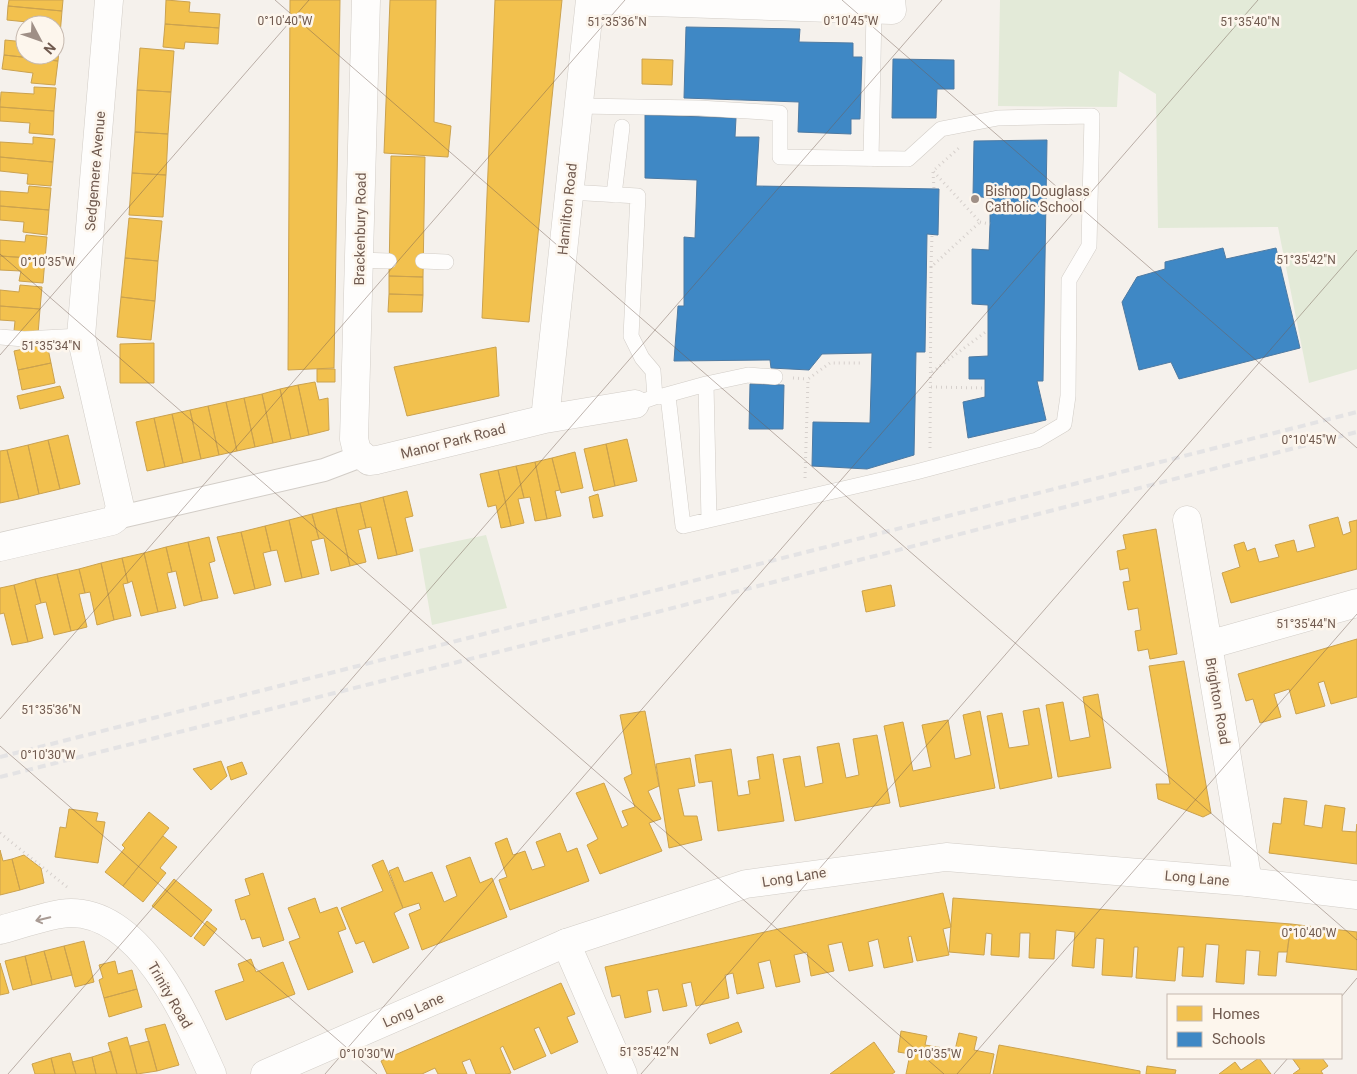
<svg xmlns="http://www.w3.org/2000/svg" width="1357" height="1074" font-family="Roboto,sans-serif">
	<rect width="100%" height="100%" fill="#f5f1ec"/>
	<path fill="#e3ead8" d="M1000,0H1357V369L1309,383L1278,227L1158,228L1156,94L1119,71L1117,107L998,106Z
		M486,535L507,608L432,625L419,549Z"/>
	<path fill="#f2c14e" stroke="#cba24e" d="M9,0H63L62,11L8,6Z
		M166,0L190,2L189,12L220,14L219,28L165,24Z
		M290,0H340L334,368L288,370Z
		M390,0H436L434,122L451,126L448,157L384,153Z
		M495,0H562L529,322L482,318Z
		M8,6L62,11L60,35H55V25H37V23L7,20Z
		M165,24L219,28L218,44L185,42L184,49L163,47Z
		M55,38H60L58,61L4,55L5,40L25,42V55H55Z
		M140,48L174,51L171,92L137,90Z
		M4,55L58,61L55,85L31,83L33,73L2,69Z
		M642,59L673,60L672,85L642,84Z
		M34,87L56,88L54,111L0,107L1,92L34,94Z
		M137,90L171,92L168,134L135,132Z
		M0,107L54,111L53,135L29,133L30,123L0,121Z
		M135,132L168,134L166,175L132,173Z
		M33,137L55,139L53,162L0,157V142L33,144Z
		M391,156L425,157L423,277L389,276Z
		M0,157L53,162L51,186L27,184L28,174L0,171Z
		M132,173L166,175L163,217L129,215Z
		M29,186L51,188L49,210L0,206V191L28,193Z
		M0,206L49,210L47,235L23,232L24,222L0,220Z
		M129,218L162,221L158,261L125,258Z
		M26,235L47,237L45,259L0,256V240L25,242Z
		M0,256L45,259L43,283L19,281L21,271L0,270Z
		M125,258L158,261L155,301L121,297Z
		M389,276L423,277V295L389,294Z
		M20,285L42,287L40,309L0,306V290L19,292Z
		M389,294L423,295L422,312H388Z
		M121,297L155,301L151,340L117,337Z
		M0,306L40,309L38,334L14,331L15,321L0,320Z
		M154,343V383H120V344Z
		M47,344L51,363L18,370L14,351Z
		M496,347L499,396L407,416L394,367Z
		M51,363L55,383L22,390L18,370Z
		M317,369H335V382H317Z
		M315,382L319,400L328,398L329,430L309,435L298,385Z
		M298,385L309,435L291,439L280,389Z
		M60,386L64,398L20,409L17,396Z
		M280,389L291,439L273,443L262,394Z
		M262,394L273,443L255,447L244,398Z
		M244,398L255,447L237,451L226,402Z
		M226,402L237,451L219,455L208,406Z
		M208,406L219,455L201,459L190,410Z
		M190,410L201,459L183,463L172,414Z
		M172,414L183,463L165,467L154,418Z
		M154,418L165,467L147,471L136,422Z
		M68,435L80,484L60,489L48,440Z
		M627,439L637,481L615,486L606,444Z
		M48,440L60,489L39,494L28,445Z
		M606,444L615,486L594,491L584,449Z
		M28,445L39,494L19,499L7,450Z
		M7,450L19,499L0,503V451Z
		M575,452L583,488L561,493L552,458Z
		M552,458L560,490L555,491L561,516L547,519L535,462Z
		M535,462L547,519L535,521L530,497L524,498L516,466Z
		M516,466L524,498L518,499L524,523L511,526L498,470Z
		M498,470L511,526L501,528L496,505L488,507L480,474Z
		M407,491L413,516L405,518L413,551L397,555L383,497Z
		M598,494L603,516L593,518L589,497Z
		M383,497L397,555L378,559L371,527L366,528L360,503Z
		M360,503L366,528L358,530L366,562L350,566L336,508Z
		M336,508L350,566L331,571L324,538L319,539L312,514Z
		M312,514L319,539L311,541L319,574L302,578L289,520Z
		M1338,517L1343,535L1351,532L1349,522L1357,520V569L1231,603L1222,573L1240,567L1234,545L1244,542L1247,551L1255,548L1259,562L1279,557L1275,545L1294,540L1297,552L1315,547L1309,525Z
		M289,520L302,578L285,582L277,550L271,551L265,526Z
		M265,526L271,551L263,553L271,585L255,589L241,532Z
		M1156,529L1177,654L1150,659L1148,649L1138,651L1135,631L1141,630L1138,608L1128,610L1123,582L1130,581L1128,568L1120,570L1117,551L1126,549L1123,535Z
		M241,532L255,589L234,594L217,537Z
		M209,537L215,561L209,563L218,598L202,601L188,542Z
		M188,542L202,601L184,606L176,571L172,572L166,547Z
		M166,547L172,572L167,573L176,608L158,612L144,553Z
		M144,553L158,612L141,616L132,581L128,583L122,558Z
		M122,558L128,583L123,584L131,616L114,620L101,563Z
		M101,563L114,620L97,625L90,592L85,593L79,569Z
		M79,569L85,593L79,594L87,627L71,631L57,574Z
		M57,574L71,631L54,635L46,602L41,603L35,579Z
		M35,579L41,603L35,605L43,638L28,642L14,585Z
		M14,585L28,642L12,645L4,613L0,614V588Z
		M891,585L895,606L866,612L862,591Z
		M1357,639V697L1331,704L1324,681L1318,683L1325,706L1296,714L1289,689L1274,694L1281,717L1260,723L1253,699L1246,701L1238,674Z
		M1184,661L1211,813L1203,817L1158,799L1156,784H1170L1149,666Z
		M1098,694L1111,768L1058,777L1046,705L1063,702L1070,741L1090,737L1083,697Z
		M1039,708L1052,778L1000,789L987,716L1002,713L1009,748L1029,745L1023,711Z
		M645,711L659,786L648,791L661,819L649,823L662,851L600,874L587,845L598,839L576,793L604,783L622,828L628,825L622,811L635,807L624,778L632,774L620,715Z
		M980,711L995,788L900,807L884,726L903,722L913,771L931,767L922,725L948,720L955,759L971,755L963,715Z
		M877,735L890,803L795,821L783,759L800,756L805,787L823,783L817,747L839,743L846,778L859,775L853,739Z
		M731,749L738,796L750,794L748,781L760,779L757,757L773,754L784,821L718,831L712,781L699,783L695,755Z
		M690,758L695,786L678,789L684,816H697L702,840L669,848L656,764Z
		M221,761L227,776L211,790L193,769Z
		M242,762L247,774L231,780L227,767Z
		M1284,798L1307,801L1304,825L1322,828L1325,805L1345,808L1342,831L1356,832L1357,824V864L1269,853L1273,823L1281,824Z
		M69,809L98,813L96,821L105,822L98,863L55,857L60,827L66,828Z
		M149,812L169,828L123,886L105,872L125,848L122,845Z
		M560,833L567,852L577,848L589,881L510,910L499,880L507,877L495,843L507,838L513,855L525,851L532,870L545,866L536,842Z
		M163,836L177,847L160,868L166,873L143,902L123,886Z
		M0,850L3,861L12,859L20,890L0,895Z
		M24,855L41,868L44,883L20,890L12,859Z
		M470,857L480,883L492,878L507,917L422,950L409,914L421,909L419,903L403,908L389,871L398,867L404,882L432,872L444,902L457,896L446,866Z
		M383,860L403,908L394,913L409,948L373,963L364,941L356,944L341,908L383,891L372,865Z
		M263,873L284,940L263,947L260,937L252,939L245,919L241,920L235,900L250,895L245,879Z
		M174,879L212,910L191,937L152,906Z
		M943,893L951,927L943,929L949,955L917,961L911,936L908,937L913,962L884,968L878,939L868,942L873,966L849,971L842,942L828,945L834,971L811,976L807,952L794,955L800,982L776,987L770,960L758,963L764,988L737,994L733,973L725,975L729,998L696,1006L691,982L682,984L687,1006L663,1011L658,989L647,991L651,1012L625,1018L620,995L612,997L605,967Z
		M315,898L320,913L337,907L346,929L338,932L353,972L308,990L289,942L300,938L288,908Z
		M953,898L1291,924L1287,952H1278L1276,976L1258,975L1260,951L1246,950L1244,984L1216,982L1219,945L1206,944L1203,977L1182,976L1184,947H1178L1175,981L1136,978L1138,947H1134L1132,977L1102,975L1104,939L1096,938L1094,968L1072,966L1075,932L1056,930L1054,959L1029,958L1030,933H1020L1019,957L991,955L992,934L986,933L984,955L949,952Z
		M207,921L217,929L204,946L194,938Z
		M1291,924L1357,932V970L1286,962Z
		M84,941L94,982L75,987L64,946Z
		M64,946L72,975L52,980L44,951Z
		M44,951L52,980L32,985L25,956Z
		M25,956L32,985L13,990L5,961Z
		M251,959L256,972L283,962L295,994L226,1020L215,991L244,981L238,964Z
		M115,961L118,974L132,970L137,989L104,998L99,980L103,978L99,965Z
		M0,963L9,993L0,995Z
		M561,983L575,1014L567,1017L578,1042L551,1054L539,1027L534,1029L546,1056L514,1070L503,1046L500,1048L511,1073L507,1074H476L470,1059L462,1062L467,1074H438L435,1068L422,1074H387L381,1061Z
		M137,989L142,1007L109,1017L104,998Z
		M738,1022L742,1032L710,1044L707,1034Z
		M165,1024L179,1065L157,1071L145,1029Z
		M901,1031L927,1036L925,1045L955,1050L959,1033L977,1037L974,1050L994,1054L990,1074H906L910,1054L898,1052Z
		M127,1037L137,1074H117L108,1043Z
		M149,1041L157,1071L137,1074L130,1046Z
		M874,1042L895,1072L892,1074H830Z
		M999,1045L1140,1071V1074H993Z
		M111,1051L117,1074H96L92,1057Z
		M70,1053L76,1074H55L51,1058Z
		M92,1057L96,1074H76L72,1062Z
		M51,1058L55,1074H35L32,1064Z
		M1259,1058L1271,1074H1219L1235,1062L1241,1070Z
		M1292,1058H1322L1328,1066L1321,1071L1323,1074H1293L1300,1069Z
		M1147,1066L1176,1070L1175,1074H1146Z"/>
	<path fill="#3f88c5" stroke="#4e7aa2" d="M686,27L800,29L799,42L853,43V57H862L860,119H851V134L798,132L799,102L684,98Z
		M893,59L954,60V89H937L936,118H892Z
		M645,115L736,118L735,137H759L756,186L939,189L938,235L927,234L925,352H916L914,455L867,469L812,466L813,422L870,423L872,353L822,354L809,370L771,368L770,360L674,361L678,306H684V237L695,238L697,180L645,178Z
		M1047,140L1043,381H1037L1046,420L968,438L963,402L985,397V379H969V357L988,356V305L972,304V249L989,250L990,224V198L973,196L974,141Z
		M1223,248L1226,259L1276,248L1300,348L1179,379L1171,362L1139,370L1122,302L1137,277L1165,269V262Z
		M750,384L784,385L783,429H749Z"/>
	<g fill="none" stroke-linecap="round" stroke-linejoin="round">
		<g stroke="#d2cdc7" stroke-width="16">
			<path id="service" d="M578,106L699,108L780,113V157L908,159L941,129L998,118L1092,116L1089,246L1069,280L1068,396L1064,424L1037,440L916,472L683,526L668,396
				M871,159L874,10
				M569,192L638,196L631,336L642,358L653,371L655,397L635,404
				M614,195L622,127
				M359,260L389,261
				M423,261L446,262
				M0,337L24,339L81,336
				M706,384L748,375L775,377
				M659,397L706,384L709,520"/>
		</g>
		<g stroke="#d2cdc7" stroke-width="24">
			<path id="pedestrian" d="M116,518L324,470L361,456"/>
		</g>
		<g stroke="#d2cdc7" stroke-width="29">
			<path id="minor" d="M366,0L354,439L357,451L369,461L377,460L545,419L635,404
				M592,0L892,10L891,0
				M545,419L590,0
				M1187,520L1248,882
				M0,547L112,521L116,518L120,507L81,336L109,0
				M1208,645L1357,603
				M0,930C19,925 53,913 71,913C142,913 187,1018 212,1074
				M566,943L623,1074"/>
		</g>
		<g stroke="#d2cdc7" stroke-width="29">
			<path id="tertiary" d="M265,1074L566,943L746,884L946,857L1248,882L1357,895"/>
		</g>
		<path stroke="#d6d0cc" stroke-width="3" stroke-dasharray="1 4" stroke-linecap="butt" d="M933,172L934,189
			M980,222L990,224
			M931,267L932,234
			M932,372L987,331
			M793,378L808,379
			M931,387L985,388
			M930,448L931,267L980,222L933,171L960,147
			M805,478L808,379L830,363H863
			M0,833L67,887"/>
		<use href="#service" stroke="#fefdfc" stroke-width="15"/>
		<use href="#pedestrian" stroke="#fefdfc" stroke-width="22"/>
		<use href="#minor" stroke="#fefdfc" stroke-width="28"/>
		<use href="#tertiary" stroke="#fefdfc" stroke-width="28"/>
		<path stroke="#e4e3e4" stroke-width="4" stroke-dasharray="8 5" stroke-linecap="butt" d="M0,757L1357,412
			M0,777L657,612L1357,432"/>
	</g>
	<defs><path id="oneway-shaft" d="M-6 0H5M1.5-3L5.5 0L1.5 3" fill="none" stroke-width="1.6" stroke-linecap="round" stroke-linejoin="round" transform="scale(1.25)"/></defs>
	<use stroke="#a99b94" href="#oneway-shaft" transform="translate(43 919) rotate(166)"/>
	<path fill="none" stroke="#705a4f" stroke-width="1" stroke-opacity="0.45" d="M275,0L1357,940M842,0L1357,448M0,254L944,1074M0,355L309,0M0,719L625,0M0,746L377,1074M1341,997L1357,978M8,1074L942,0M325,1074L1258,0M641,1074L1357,250M957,1074L1357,614M1274,1074L1288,1058"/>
	<circle fill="#9f8f86" stroke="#fdf6ed" stroke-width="2" cx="975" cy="199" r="5"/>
	<g text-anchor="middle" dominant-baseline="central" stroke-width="5" stroke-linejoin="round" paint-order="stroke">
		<g font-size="14" fill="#705a4f" stroke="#fdf6ed">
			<text transform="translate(95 171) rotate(-85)">Sedgemere Avenue</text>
			<text transform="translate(567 209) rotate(-84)">Hamilton Road</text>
			<text transform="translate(360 229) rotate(-89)">Brackenbury Road</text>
			<text transform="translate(453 441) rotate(-14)">Manor Park Road</text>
			<text transform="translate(1218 701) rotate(80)">Brighton Road</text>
			<text transform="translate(794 877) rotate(-9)">Long Lane</text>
			<text transform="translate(1197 878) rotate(5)">Long Lane</text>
			<text transform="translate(170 995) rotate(60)">Trinity Road</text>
			<text transform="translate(413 1010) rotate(-24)">Long Lane</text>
		</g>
		<g font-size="14" fill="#705a4f" stroke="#fdf6ed" text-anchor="start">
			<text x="985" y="191">Bishop Douglass<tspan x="985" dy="16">Catholic School</tspan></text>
		</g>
	</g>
	<g font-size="12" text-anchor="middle" fill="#705a4f" stroke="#fdf6ed" stroke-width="5" stroke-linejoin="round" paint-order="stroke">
		<text x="285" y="25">0°10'40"W</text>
		<text x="851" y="25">0°10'45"W</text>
		<text x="1250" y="26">51°35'40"N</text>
		<text x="617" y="26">51°35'36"N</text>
		<text x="1306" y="264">51°35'42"N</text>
		<text x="48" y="266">0°10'35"W</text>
		<text x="51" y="350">51°35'34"N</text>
		<text x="1309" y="444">0°10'45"W</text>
		<text x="1306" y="628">51°35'44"N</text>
		<text x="51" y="714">51°35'36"N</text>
		<text x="48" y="759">0°10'30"W</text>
		<text x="1309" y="937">0°10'40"W</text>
		<text x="649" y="1056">51°35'42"N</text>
		<text x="367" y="1058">0°10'30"W</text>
		<text x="934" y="1058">0°10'35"W</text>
	</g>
	<rect x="1167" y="994" width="175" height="65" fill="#fdf6ed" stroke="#c5b8ae"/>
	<rect x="1177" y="1006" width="25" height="15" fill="#f2c14e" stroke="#c5b8ae"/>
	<text x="1212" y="1019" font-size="15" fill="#705a4f">Homes</text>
	<rect x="1177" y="1032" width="25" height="15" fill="#3f88c5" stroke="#c5b8ae"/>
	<text x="1212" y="1044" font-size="15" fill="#705a4f">Schools</text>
	<g transform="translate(40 40) rotate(131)"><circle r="24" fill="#fdf6ed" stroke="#c5b8ae"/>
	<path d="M0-4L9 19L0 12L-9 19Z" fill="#9f8f86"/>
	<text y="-8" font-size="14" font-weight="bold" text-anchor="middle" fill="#705a4f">N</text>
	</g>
</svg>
